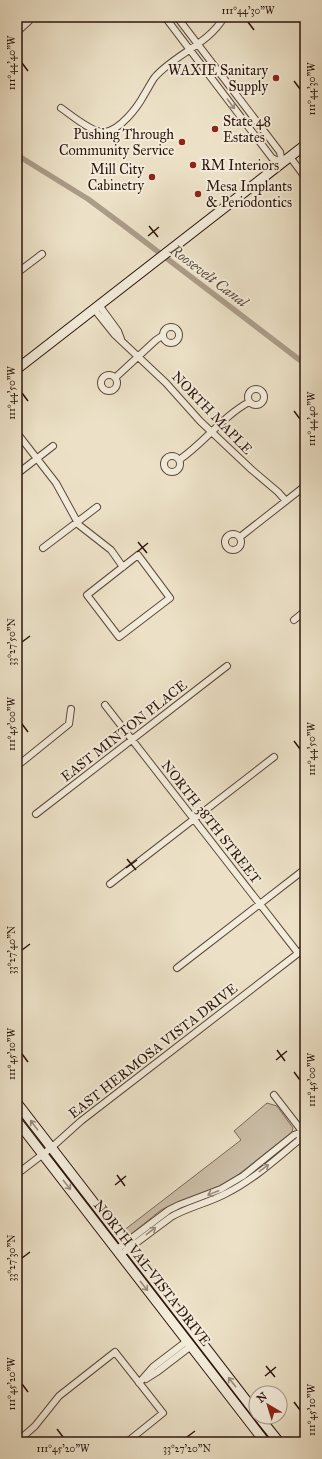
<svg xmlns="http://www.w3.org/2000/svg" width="322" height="1459" font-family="'IM FELL Great Primer',serif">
	<rect width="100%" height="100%" fill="#ece1c7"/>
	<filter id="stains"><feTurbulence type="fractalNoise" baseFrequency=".005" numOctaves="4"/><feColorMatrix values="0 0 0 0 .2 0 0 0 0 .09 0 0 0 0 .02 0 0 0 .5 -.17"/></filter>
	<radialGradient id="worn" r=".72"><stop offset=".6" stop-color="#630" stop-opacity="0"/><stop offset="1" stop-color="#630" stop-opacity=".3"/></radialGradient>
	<path fill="#cbbea7" stroke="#7c6a5a" d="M267,1103L277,1106L293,1128L292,1132L234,1178L221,1186L173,1204L161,1210L130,1235H126L123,1231L241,1140L234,1131Z"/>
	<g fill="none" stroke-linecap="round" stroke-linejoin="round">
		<path stroke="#ab9c88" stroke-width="5.5" d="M17,155L88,199L123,225L305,364"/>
		<g stroke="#5c483c" stroke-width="8">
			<path id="minor" d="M165,17L272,158L282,163
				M177,17L280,152L282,163
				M17,32L29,21L30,17
				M61,108C70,114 93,134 105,132C120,130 137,108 144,95C148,89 151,82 155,77C175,54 209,44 224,17
				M290,157L305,177
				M17,273L42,254
				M99,305L118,331L121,339
				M94,309L114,334L166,383L200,421L252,470L278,492L286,501
				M163 335a8 8 0 1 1 16 0a8 8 0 1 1-16 0Z
				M101 383a8 8 0 1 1 16 0a8 8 0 1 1-16 0Z
				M116,377L156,340L162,336
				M248 397a8 8 0 1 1 16 0a8 8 0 1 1-16 0Z
				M17,433L56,483L79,525L111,550L123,567
				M164 464a8 8 0 1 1 16 0a8 8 0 1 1-16 0Z
				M179,460C204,443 222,417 249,402
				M17,474L53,446
				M225 542a8 8 0 1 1 16 0a8 8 0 1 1-16 0Z
				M240,537L305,486
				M43,548L97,507
				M138,555L170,598L119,637L87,595Z
				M294,620L305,611
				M105,705L298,953
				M17,766L69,724L71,709
				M36,814L227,666
				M110,884L274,757
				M177,968L305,869
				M274,1095L305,1135
				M17,1174L51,1148L81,1121L305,948
				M116,1250L169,1210L179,1205L221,1189L243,1176L294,1135L305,1131
				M120,1255L171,1217C188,1207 208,1203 225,1194C252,1181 276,1159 299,1140L303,1133
				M146,1379L157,1372L191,1346
				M139,1383L153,1367L187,1341
				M17,1442L35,1426L59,1396L115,1352L163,1413L127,1442"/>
		</g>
		<g stroke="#2c150d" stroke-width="11">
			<path id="secondary" d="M17,369L305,145
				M17,1103L256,1413
				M17,1121L265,1442
				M259,1417L279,1442"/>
		</g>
		<use href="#minor" stroke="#f3ecdb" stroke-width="6"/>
		<use href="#secondary" stroke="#f3ecdb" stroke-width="9"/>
	</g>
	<defs><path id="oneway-shaft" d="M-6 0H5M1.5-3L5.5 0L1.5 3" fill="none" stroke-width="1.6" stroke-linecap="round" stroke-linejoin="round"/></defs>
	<g stroke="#998b7e">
		<use href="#oneway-shaft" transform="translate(231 104) rotate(53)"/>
		<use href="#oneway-shaft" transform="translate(34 1125) rotate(-127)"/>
		<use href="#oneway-shaft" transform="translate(264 1168) rotate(-37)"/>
		<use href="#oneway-shaft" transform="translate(67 1185) rotate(52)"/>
		<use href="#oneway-shaft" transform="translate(213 1193) rotate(158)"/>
		<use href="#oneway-shaft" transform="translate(151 1231) rotate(-38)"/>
		<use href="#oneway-shaft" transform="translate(144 1286) rotate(52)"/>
		<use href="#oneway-shaft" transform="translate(232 1382) rotate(-128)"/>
	</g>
	<path fill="none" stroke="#2c150d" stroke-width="1.5" d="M248,22L254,30M22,63L28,71M294,81L300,89M149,226L158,237M148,236L159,227M22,393L28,401M294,411L300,419M138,542L147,553M137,552L148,543M22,642L30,636M22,724L28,732M294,741L300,749M127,859L136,870M126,868L137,860M22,950L30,944M277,1050L285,1061M22,1054L28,1062M276,1060L287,1051M294,1072L300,1080M117,1175L125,1186M115,1185L126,1176M22,1258L30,1252M266,1366L275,1377M265,1376L276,1367M22,1384L28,1392M294,1402L300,1410M57,1429L63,1437M187,1437L195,1431"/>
	<g fill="#8f2418" stroke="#f3ecdb" stroke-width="1.5">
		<circle cx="276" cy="78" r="4"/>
		<circle cx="215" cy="129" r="4"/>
		<circle cx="182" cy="142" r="4"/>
		<circle cx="193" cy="165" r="4"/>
		<circle cx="152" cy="177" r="4"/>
		<circle cx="198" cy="194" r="4"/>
	</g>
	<g text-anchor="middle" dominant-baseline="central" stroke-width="4" stroke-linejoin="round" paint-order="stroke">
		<g font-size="14" fill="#2c150d" stroke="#f3ecdb" text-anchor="end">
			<text x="268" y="70">WAXIE Sanitary<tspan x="268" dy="16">Supply</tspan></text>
			<text x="223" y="121" text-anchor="start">State 48<tspan x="223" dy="16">Estates</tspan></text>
			<text x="174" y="134">Pushing Through<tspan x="174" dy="16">Community Service</tspan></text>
			<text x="201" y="165" text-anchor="start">RM Interiors</text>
			<text x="144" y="169">Mill City<tspan x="144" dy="16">Cabinetry</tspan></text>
			<text x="206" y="186" text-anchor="start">Mesa Implants<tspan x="206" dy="16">&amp; Periodontics</tspan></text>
		</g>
		<g font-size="14" fill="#2c150d" stroke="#f3ecdb">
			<text transform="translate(212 413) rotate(46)">NORTH MAPLE</text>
			<text transform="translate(124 731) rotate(-38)">EAST MINTON PLACE</text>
			<text transform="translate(211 822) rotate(52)">NORTH 38TH STREET</text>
			<text transform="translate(153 1051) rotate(-38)">EAST HERMOSA VISTA DRIVE</text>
			<text transform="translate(152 1273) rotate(52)">NORTH VAL VISTA DRIVE</text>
		</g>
		<g font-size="15" font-style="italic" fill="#5f4b3e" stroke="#f3ecdb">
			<text transform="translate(209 276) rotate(37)">Roosevelt Canal</text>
		</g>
	</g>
	<rect width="322" height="1459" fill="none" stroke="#ece1c7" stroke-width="44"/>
	<g transform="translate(268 1405) rotate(322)"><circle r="19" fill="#f3ecdb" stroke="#a39689"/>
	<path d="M0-3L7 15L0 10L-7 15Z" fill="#8f2418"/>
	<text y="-6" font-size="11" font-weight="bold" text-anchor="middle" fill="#2c150d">N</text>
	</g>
	<rect x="22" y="22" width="278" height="1415" fill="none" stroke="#2c150d" stroke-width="1.5"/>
	<g font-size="10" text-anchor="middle" fill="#2c150d">
		<text x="248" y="14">111°44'30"W</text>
		<text transform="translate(11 63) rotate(-90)" y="4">111°44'40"W</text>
		<text transform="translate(311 89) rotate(-90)" y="4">111°44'30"W</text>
		<text transform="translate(11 393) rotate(-90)" y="4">111°44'50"W</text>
		<text transform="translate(311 419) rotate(-90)" y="4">111°44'40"W</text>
		<text transform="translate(11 642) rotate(-90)" y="4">33°27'50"N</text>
		<text transform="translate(11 724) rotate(-90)" y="4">111°45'00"W</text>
		<text transform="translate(311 749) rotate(-90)" y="4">111°44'50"W</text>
		<text transform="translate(11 950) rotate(-90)" y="4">33°27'40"N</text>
		<text transform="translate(11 1054) rotate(-90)" y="4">111°45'10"W</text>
		<text transform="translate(311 1080) rotate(-90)" y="4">111°45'00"W</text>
		<text transform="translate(11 1258) rotate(-90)" y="4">33°27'30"N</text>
		<text transform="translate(11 1384) rotate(-90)" y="4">111°45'20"W</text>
		<text transform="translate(311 1410) rotate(-90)" y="4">111°45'10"W</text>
		<text x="63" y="1452">111°45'20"W</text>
		<text x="187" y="1452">33°27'20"N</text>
	</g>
	<rect width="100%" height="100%" filter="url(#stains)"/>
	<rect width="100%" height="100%" fill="url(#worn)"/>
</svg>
